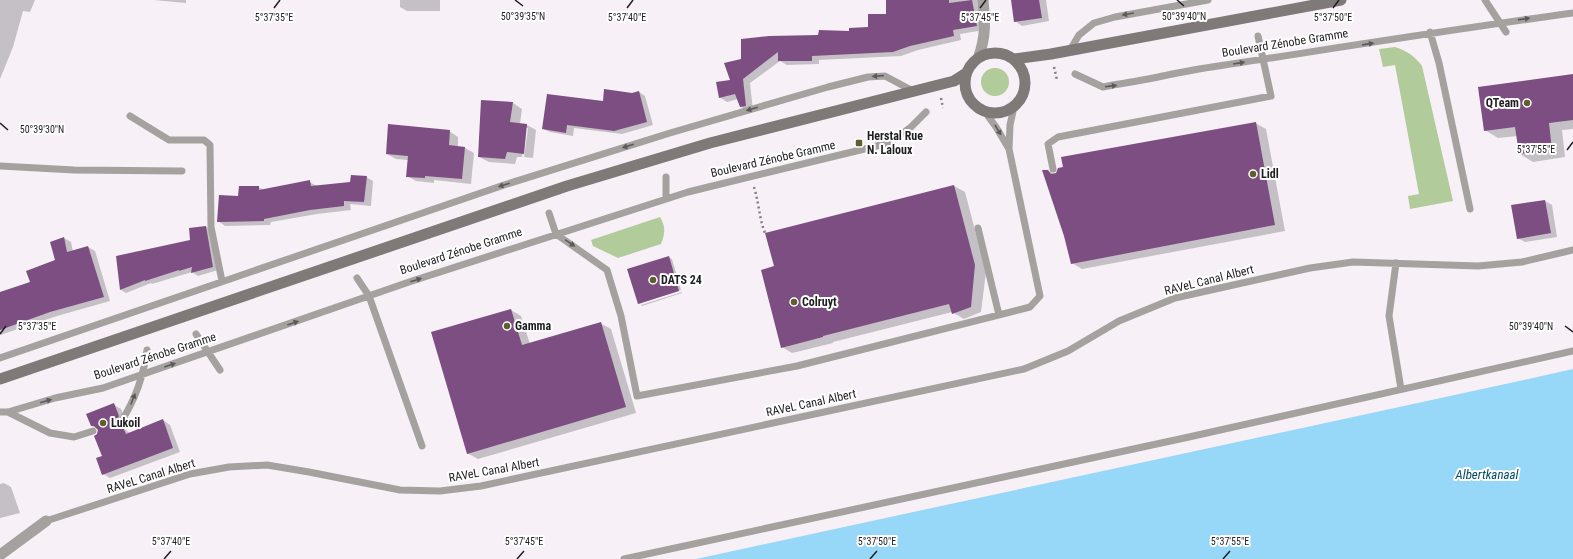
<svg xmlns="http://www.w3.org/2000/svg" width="1573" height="559" font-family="'Roboto Condensed',sans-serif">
	<rect width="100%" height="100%" fill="#f7f0f7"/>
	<path fill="#b2cb9a" d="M1395,47C1407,51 1415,56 1422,66L1453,201L1410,209L1408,196L1419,194L1395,65L1383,67L1379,49Z
		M981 82a14 14 0 1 1 28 0a14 14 0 1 1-28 0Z
		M660,217C666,227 665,234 661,244L618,258L593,246L591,240Z"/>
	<path fill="#97d7f7" d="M1573,369V559H696L1510,383Z"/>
	<path fill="#0003" d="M0,0H35L30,12L23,11L13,47L0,79Z
		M154,0H186V3Z
		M400,0H440V11H407L400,7Z
		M887,0H979L984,30L960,34L961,40L918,50L901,56L819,60V64L787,65L780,61L750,83L753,110L749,111L741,107L738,99L727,102L719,97L731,80L725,64L819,36L869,28L887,15Z
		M1012,0H1046L1049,21L1022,26L1015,21Z
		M1573,75V129L1562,130L1565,157L1533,162L1520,154L1517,136L1498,138L1485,130Z
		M639,92L645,96L653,125L622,134L574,128L573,136L550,132L543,129Z
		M513,103L522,109L520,124L527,125L536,130L533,158L524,157L528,128H526L522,157H517L515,164L489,162L479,157Z
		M1255,123L1266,129L1285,231L1082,269L1072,263L1048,171L1054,174Z
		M449,131L458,137V147L465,148L474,153L471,184L434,180V183L416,181L407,176L408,160L396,159L387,154Z
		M366,177L373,181L371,206L350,204L351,210L317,214L271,222L270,225L225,226L218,221L239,197L258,187L264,190L309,182L317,186L351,183Z
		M954,186L965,192L986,272L981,312L964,319L952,312L833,342V343L792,353L782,347L775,267Z
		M1545,201L1552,205L1557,237L1525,242L1518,238Z
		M206,227L212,231L218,270L198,276L192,272L152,284L151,283L126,293L121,290L191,241Z
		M64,238L71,242L73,252L88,247L95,251L110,301L57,316L0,335V293L31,282L56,260Z
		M668,257L672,259L681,290L639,304L628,270Z
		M682,292V293L642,306L641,305Z
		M511,310L521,316L530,344L600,323L611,329L636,413L478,459L467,453Z
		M114,405L121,409L126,420L123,428L130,433L163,420L170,425L180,452L110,478L103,474V457L98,435L99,430L92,426Z
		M4,483L11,487L20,513L0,518V484Z"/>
	<path fill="#7d4e81" d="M886,0H949V3L972,0L977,26L953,30L954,36L910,46L893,52L812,56V61H778V52L743,79L746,106L740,107L735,94L719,98L716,82L730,80L724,63L741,59V39L769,36L818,35L819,30L849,31V28L868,27V14H886Z
		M1011,0H1039L1042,18L1014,22Z
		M1573,74V120L1549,123L1552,150L1519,154L1515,127L1484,131L1478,87Z
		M604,89L632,93L639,91L647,122L614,131L567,125L566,133L542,129L547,94L603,101Z
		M481,100L513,102L510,122L527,124L524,154L507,152L505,159L478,157Z
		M1256,122L1275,225L1071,264L1064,236L1042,170H1048L1051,174L1056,173L1058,168L1063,167L1061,157Z
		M388,124L450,130L449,145L465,147L462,179L425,176V178L406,177L408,156L386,154Z
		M351,175L367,176L364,202L344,201V206L310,210L264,219V221L217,222L219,195L238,196L239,186H259V190L310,180L311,186L350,182Z
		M954,185L975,265L971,307L952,314L949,304L823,336V337L781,348L761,270L774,266L765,233Z
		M1545,200L1551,233L1517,239L1511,205Z
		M206,226L213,267L191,273L192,267L179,271V270L145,281V280L120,290L116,256L190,240L189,228Z
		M64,237L67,252L88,246L104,297L50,312L0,330V292L30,282L26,271L55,260L50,242Z
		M669,256L679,291L638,304L627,269Z
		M511,309L522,345L601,322L626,407L467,454L431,332Z
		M114,403L119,416L117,420L116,424L119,426L123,427L126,434L163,419L173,448L102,475L96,458L102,456L94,436L97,434L98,430L94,426H91L86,414Z"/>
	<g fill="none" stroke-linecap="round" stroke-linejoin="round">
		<path stroke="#837e83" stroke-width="2.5" stroke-dasharray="2 3" stroke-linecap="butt" d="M1054,67L1057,80
			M941,98L943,108
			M754,187C759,203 759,218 765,233"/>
		<path stroke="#a5a19f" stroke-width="7" d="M1485,0L1506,32
			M1430,32L1439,63L1470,209
			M1070,50L1079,35L1094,23L1115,17L1208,0
			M1075,74L1103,87L1113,85C1142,81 1170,74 1199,69C1324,50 1448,30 1573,13
			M985,112L996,127L1009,149
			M130,116L169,140H204L210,145L211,227L222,281
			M0,166L74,170L182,171
			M1053,169L1048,144L1058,137L1271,96L1258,36
			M666,199V177
			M549,213L556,234L607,270L621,316L637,396L797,366L1030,307L1040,296L1009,149L1010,125L1014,107
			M978,228L999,315
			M1396,263L1389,316L1401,389
			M357,278L369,296L422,446
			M196,334L220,370
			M0,358L504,185L670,133L828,87L868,77L885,76L913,91
			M0,412H8L55,398L103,388L409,282L688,192L889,143L911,127L926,112
			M8,412L50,433L74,437L93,431
			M121,422C136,398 143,377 147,350
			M46,521L190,474L229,467L267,465L309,472L400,490L440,491L481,486L1024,369L1068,351L1119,321L1175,298L1310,268L1353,262L1478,266L1522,262L1573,250
			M624,559L1189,437L1573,351"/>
		<path stroke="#a5a19f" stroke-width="11" d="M979,56C986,35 985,22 983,0
			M0,555L46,521"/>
		<path stroke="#7f7977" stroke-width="11" d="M965 83a30 30 0 1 1 60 0a30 30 0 1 1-60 0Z
			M1014,59L1051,54L1341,0
			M0,379L567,186L710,143L954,81L965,74"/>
	</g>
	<defs><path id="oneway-solid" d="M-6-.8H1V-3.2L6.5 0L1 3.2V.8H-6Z"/></defs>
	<g fill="#5c595a">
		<use href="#oneway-solid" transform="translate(1128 14) rotate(170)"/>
		<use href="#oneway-solid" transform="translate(1524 19) rotate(-8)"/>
		<use href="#oneway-solid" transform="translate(1368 44) rotate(-8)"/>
		<use href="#oneway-solid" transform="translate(1239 63) rotate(-9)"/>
		<use href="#oneway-solid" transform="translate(878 76) rotate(175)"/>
		<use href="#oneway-solid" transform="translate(1111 86) rotate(-7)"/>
		<use href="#oneway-solid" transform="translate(752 109) rotate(164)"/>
		<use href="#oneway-solid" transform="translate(998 130) rotate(58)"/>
		<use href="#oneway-solid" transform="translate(628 146) rotate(163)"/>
		<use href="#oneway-solid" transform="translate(504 185) rotate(162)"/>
		<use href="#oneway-solid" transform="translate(570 243) rotate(35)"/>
		<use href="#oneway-solid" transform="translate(416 280) rotate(-18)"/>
		<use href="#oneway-solid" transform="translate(293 323) rotate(-19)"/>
		<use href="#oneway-solid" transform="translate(170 365) rotate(-19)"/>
		<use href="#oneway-solid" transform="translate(133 399) rotate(-68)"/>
		<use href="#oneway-solid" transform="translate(46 401) rotate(-16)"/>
	</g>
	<path fill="none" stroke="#211e21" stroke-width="1.5" d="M515,0L523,6M1177,0L1184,6M274,8L280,0M627,8L633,0M980,8L986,0M1333,8L1339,0M0,123L8,130M1567,150L1573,142M1565,326L1573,332M0,334L6,326M164,559L171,551M517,559L524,551M870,559L877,551M1223,559L1230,551"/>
	<g fill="#5e5f2c" stroke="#fff" stroke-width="1.5">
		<circle cx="1527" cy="103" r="4"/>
		<rect x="855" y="139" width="8" height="8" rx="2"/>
		<circle cx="1253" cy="174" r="4"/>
		<circle cx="653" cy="280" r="4"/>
		<circle cx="794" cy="302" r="4"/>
		<circle cx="507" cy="326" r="4"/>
		<circle cx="103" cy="423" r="4"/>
	</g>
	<g text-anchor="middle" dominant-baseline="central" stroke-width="4" stroke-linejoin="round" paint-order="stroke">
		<g font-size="12" fill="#211e21" stroke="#fff">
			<text transform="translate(1285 43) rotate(-9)">Boulevard Zénobe Gramme</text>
			<text transform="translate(773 159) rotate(-13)">Boulevard Zénobe Gramme</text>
			<text transform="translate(461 251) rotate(-18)">Boulevard Zénobe Gramme</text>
			<text transform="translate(1209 280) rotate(-14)">RAVeL Canal Albert</text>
			<text transform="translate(155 356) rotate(-18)">Boulevard Zénobe Gramme</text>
			<text transform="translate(811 403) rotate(-12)">RAVeL Canal Albert</text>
			<text transform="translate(494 470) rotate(-10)">RAVeL Canal Albert</text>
			<text transform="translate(151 476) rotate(-17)">RAVeL Canal Albert</text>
		</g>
		<g font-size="12" font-weight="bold" fill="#211e21" stroke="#fff" text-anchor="start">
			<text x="1519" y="103" text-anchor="end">QTeam</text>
			<text x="867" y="136">Herstal Rue<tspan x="867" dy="14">N. Laloux</tspan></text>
			<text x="1261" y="174">Lidl</text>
			<text x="661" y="280">DATS 24</text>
			<text x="802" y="302">Colruyt</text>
			<text x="515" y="326">Gamma</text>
			<text x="111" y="423">Lukoil</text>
		</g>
		<g font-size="13" font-style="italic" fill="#044c66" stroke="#fff">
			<text x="1487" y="474">Albertkanaal</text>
		</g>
	</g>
	<g font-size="10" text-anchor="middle" fill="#211e21" stroke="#fff" stroke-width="4" stroke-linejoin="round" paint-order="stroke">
		<text x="523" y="20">50°39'35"N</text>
		<text x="1184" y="20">50°39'40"N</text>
		<text x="274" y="21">5°37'35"E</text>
		<text x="627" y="21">5°37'40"E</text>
		<text x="980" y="21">5°37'45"E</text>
		<text x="1333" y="21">5°37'50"E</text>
		<text x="42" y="133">50°39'30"N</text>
		<text x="1536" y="153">5°37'55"E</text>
		<text x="1531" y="330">50°39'40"N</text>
		<text x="37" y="330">5°37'35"E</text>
		<text x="171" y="545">5°37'40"E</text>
		<text x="524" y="545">5°37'45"E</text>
		<text x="877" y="545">5°37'50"E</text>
		<text x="1230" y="545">5°37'55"E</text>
	</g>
</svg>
